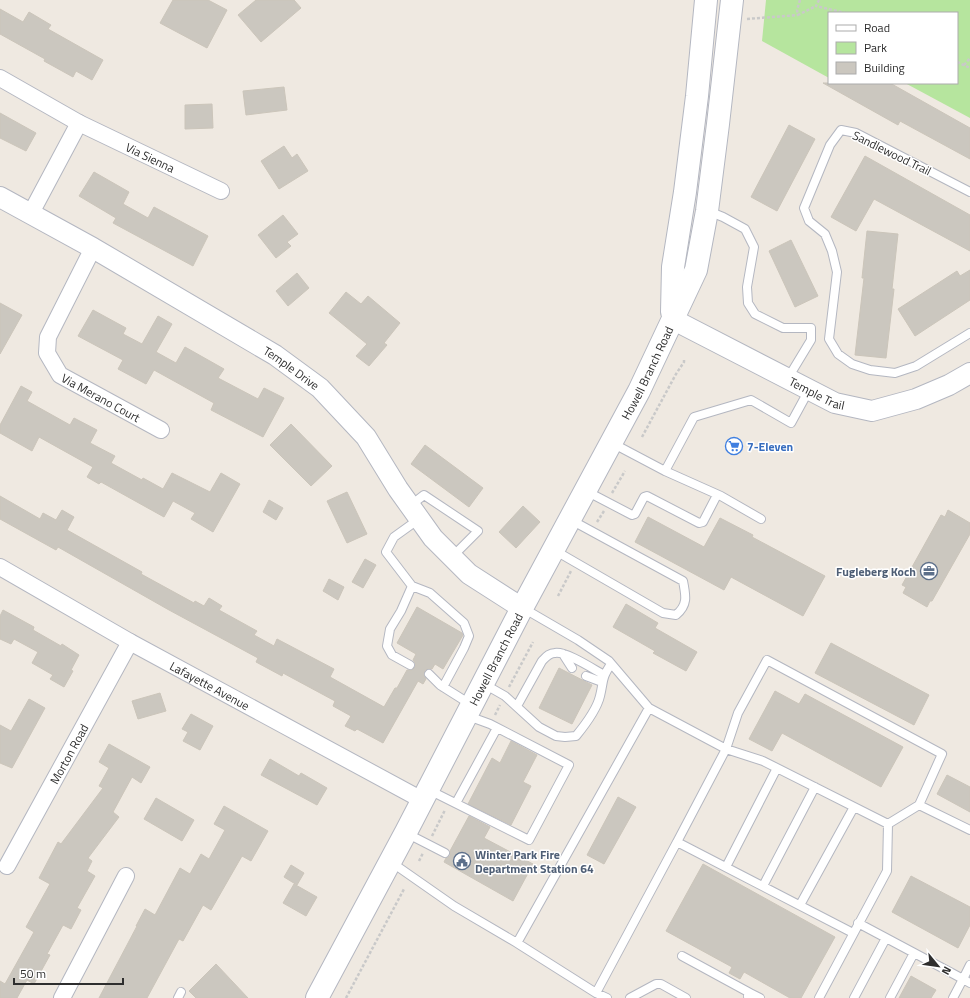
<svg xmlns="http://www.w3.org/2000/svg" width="970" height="998" font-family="'Titillium Web',sans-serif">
	<rect width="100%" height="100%" fill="#efe9e1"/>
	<path fill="#b6e59e" d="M766,0H970V118L905,83H957V13H829V78L762,41Z"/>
	<path fill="#cbc7bf" stroke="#cbc5ba" d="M173,0H208L227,10L207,48L160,23Z
		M256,0H294L301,8L261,42L238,15Z
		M0,9L23,22L29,12L51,25L48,29L103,60L92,80L76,71L73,77L44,61L45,59L0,34Z
		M823,83H890L970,128V159L900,121L898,125Z
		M284,87L287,110L246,115L243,91Z
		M212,104L213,128L185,129V105Z
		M0,113L36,133L26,151L0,138Z
		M789,125L815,139L777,211L751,197Z
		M284,146L292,158L297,154L308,171L279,189L261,161Z
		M865,156L970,215V251L874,199L856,231L831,217Z
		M94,172L129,192L123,204L148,218L154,207L208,236L193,266L113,223L116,218L79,196Z
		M283,215L298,234L287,242L291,246L276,258L258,235Z
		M867,231L898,234L892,289H894L886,358L855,355L864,278H862Z
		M791,240L818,296L795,307L769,251Z
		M970,270V300L915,336L898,309L957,271L960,276Z
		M297,273L309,288L288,306L276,291Z
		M346,292L361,304L368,296L400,323L384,343L387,345L369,366L356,356L367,344L329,313Z
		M0,303L22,315L0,354Z
		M93,310L126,328L123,334L142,344L158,316L172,324L156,352L176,363L185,347L224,369L218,378L258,399L264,388L284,398L263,437L211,410L214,403L154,370L146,384L118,369L123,360L78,336Z
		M21,386L32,392L27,401L70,425L74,418L97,430L90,443L115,456L111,463L142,480L143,478L163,489L172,473L210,492L221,473L240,484L213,532L191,519L195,513L173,501L164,517L101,482L99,484L87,477L93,467L39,437L32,451L0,433V425Z
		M291,424L332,466L311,486L270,445Z
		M425,445L483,488L469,507L411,464Z
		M347,492L367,534L347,543L327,501Z
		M0,496L40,519L43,513L56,520L62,510L74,517L67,530L142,572L141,574L194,603L195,601L204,606L209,598L222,606L219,610L257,631L254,635L274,646L277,639L334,669L330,677L384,707L395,688H397L407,670H412L415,667V663L413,660L416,654L397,643L417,607L462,633L463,635L443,669L435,664L432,669H428L425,670L424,675L426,679L423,684L418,681L383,743L357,729L355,731L345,726L351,716L333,706L335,701L283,673L282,676L256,662L258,658L169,610L58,547L56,550L0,519Z
		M269,500L283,508L276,520L263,512Z
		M523,506L540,522L516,548L499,532Z
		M948,510L970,523V534L932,601H930L927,607L903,593L906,587L902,585L941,515L945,517Z
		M648,517L704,547L720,518L753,535L752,537L825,576L803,616L731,577L724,590L635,542Z
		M365,559L376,565L363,588L352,582Z
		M329,579L344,587L338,600L323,591Z
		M626,604L658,623L655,628L697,652L686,671L653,653L655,651L613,627Z
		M3,610L34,627L33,630L61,646L62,644L79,655L71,670L73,671L64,687L50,679L53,675L32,663L38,652L14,639L11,644L0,639V616Z
		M831,643L929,695L914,725L815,673Z
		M559,668L592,685L572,724L539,708Z
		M775,691L799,704L805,694L903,747L881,787L782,733L772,751L749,739Z
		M160,693L166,711L138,719L132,701Z
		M29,699L45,708L12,768L0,763V725L11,731Z
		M191,714L213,726L200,750L183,741L188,732L182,729Z
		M511,741L537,755L523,782L531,786L511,825L468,804L492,758L500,763Z
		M109,744L150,767L141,783L132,777L113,812L119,817L88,858L92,861L87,871L95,876L77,908L81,910L71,929L63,925L47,954L50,955L34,984L27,980L17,998H0V981L5,984L34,932L26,927L50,884L39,878L58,842L61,844L103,788L99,786L109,768L99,762Z
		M270,759L299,776L301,773L327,788L317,805L261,775Z
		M947,775L970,787V812L937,794Z
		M618,797L636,807L604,864L587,855Z
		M156,798L194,820L182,841L144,819Z
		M224,806L268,831L251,861L242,856L211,910L203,905L183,941L179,939L147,998H99L137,926H136L145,909L155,915L180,868L190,874L201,854L209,859L225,830L214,824Z
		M469,816L490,827L484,838L533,864L513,901L444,862L446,858L450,856V851Z
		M703,864L835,937L801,998H790L744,972L740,979L729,973L732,967L666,931Z
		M291,865L304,873L297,885L284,877Z
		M911,876L970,907V925L958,948L892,912Z
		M294,884L317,897L306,916L283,903Z
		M216,964L248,998H196L189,991Z
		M911,976L936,990L931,998H899Z"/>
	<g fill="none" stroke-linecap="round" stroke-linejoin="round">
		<g stroke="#b4b7c1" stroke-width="10">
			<path id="service" d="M970,192L856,133L841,130L830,145L804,208L809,221L825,234L832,251L837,272L829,339L838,354L852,364L870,370L895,373L916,366L970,333
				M708,211L723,217L745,229L754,247L747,287L748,303L755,314L783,328H811V340L788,378
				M612,443L665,471L694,417L751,400L791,423L809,390
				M665,471L721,496L761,519
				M586,491L632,515L635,514L644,497L647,496L699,523L703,522L717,495
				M411,505L424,495L478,531L452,557
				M554,550L663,613L676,615C688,605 686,596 683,581L571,520
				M412,586L430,593L464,623L469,636L464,648L443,687
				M523,608L578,640L609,661L649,708
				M563,654L572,668
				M410,665L392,655L387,646L390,629L401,611L412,586L386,552L394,537L419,519
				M429,674L440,685L470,704
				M586,676L602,682
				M484,684L505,696L539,727L556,736L565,737L576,736C585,725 597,709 600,696C604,680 601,679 611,664
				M517,706L542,661C546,657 549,653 555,653C566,651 593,669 604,675
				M429,790L529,840L569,765L490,724L468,716
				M456,803L497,728
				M406,833L445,853
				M677,842L726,749L738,713L767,660L942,754L919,805
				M391,862L454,906L517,943L596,993L607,998
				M726,867L777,768
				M763,886L815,787
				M800,905L854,807
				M858,923L963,979L953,998
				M517,943L649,708L726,749L763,761L888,824L919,805L970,830
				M682,956L750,993
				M970,965L963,979L970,983
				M596,993L677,842L853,933
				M748,996L750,993L760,998
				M178,998L181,992
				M630,998L656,984H661L686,998
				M819,998L887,871L888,824
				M854,998L886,938
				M890,998L914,953"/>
		</g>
		<g stroke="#b4b7c1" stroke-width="18">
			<g id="minor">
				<path id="s1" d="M0,78L79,123L221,191"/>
				<path d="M31,213L79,123"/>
				<path id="s2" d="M93,248L48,337L47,353L60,375L161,430"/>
				<path id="s3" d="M0,567L130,642L422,800"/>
				<path id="s4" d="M7,866L130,642"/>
				<path d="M62,998L126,876"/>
			</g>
		</g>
		<g stroke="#b4b7c1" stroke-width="22">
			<g id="tertiary">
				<path id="s5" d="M0,197L93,248L275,355L320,388L366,437L398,489L433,538L469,574L522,608"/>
				<path id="s6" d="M672,319L835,403L872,411L916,399L949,385L970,373"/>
			</g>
		</g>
		<g stroke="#b4b7c1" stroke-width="24">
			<g id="secondary">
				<path d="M672,312L673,267L685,192L697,96L706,0"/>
				<path id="s7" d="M317,998L406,832L522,608L639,391L696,270L707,211L718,124L732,0"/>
			</g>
		</g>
		<path stroke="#c9c9c9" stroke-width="2.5" stroke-dasharray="3 2" stroke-linecap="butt" d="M800,0L797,10L798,15L816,6
			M819,0L816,6L845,13
			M747,19L798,15
			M957,62L970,68
			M964,65L970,58
			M642,437L676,374L684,362V358
			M612,493L625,471
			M597,522L604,511
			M558,596L571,571
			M509,687L533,642
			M495,715L500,705
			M432,836L445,810
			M419,861L423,853
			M346,998L404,889"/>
		<use href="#service" stroke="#fff" stroke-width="8"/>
		<use href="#minor" stroke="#fff" stroke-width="16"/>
		<use href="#tertiary" stroke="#fff" stroke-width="20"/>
		<use href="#secondary" stroke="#fff" stroke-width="22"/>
	</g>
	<defs>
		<g id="supermarket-ring" transform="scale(0.9)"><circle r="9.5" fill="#fff" stroke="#3f7fe0" stroke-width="1.5"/><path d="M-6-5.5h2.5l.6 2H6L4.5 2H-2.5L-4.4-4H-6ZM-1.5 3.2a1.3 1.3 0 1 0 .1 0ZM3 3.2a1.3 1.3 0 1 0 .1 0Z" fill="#3f7fe0"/></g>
		<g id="office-ring" transform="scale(0.9)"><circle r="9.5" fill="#fff" stroke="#5c6f8a" stroke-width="1.5"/><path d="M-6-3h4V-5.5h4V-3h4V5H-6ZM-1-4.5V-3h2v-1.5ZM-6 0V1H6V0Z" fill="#5c6f8a"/></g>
		<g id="civic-ring" transform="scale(0.9)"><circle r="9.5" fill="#fff" stroke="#5c6f8a" stroke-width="1.5"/><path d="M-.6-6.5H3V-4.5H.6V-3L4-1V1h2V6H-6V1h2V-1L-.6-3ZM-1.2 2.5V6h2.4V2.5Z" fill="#5c6f8a"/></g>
	</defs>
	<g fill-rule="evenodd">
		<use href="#supermarket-ring" x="734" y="446"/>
		<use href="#office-ring" x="929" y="571"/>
		<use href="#civic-ring" x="462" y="861"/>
	</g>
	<g text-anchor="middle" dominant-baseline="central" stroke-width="3" stroke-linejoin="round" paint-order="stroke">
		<g font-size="12" fill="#2e2e2e" stroke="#fff">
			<text transform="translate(892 153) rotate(26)">Sandlewood Trail</text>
			<text stroke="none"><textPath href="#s1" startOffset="170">Via Sienna</textPath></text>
			<text stroke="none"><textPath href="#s5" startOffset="338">Temple Drive</textPath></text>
			<text stroke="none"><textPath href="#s7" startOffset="707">Howell Branch Road</textPath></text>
			<text stroke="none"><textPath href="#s6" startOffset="163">Temple Trail</textPath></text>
			<text stroke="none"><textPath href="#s2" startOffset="188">Via Merano Court</textPath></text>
			<text stroke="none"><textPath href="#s7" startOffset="383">Howell Branch Road</textPath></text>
			<text stroke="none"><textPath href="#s3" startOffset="241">Lafayette Avenue</textPath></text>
			<text stroke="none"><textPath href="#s4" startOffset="128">Morton Road</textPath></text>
		</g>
		<g font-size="12" font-weight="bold" fill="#366cbe" stroke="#fff" text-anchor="start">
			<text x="747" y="446">7-Eleven</text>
		</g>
		<g font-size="12" font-weight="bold" fill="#4e5e75" stroke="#fff" text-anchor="end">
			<text x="916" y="571">Fugleberg Koch</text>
			<text x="475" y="854" text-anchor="start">Winter Park Fire<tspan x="475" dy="14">Department Station 64</tspan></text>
		</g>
	</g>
	<rect x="828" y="12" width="130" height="72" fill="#ffffff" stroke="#ababab"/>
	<rect x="836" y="25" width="20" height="6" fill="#ffffff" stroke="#ababab"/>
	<text x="864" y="32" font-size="12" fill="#2e2e2e">Road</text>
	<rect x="836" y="42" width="20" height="12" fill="#b6e59e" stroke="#ababab"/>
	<text x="864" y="52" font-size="12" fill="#2e2e2e">Park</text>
	<rect x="836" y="62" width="20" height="12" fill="#cbc7bf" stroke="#ababab"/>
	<text x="864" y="72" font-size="12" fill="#2e2e2e">Building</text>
	<g transform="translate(938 966) rotate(119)" stroke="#ffffff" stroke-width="3" paint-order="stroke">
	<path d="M0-3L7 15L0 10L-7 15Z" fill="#2e2e2e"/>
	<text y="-6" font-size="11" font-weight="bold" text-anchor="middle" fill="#2e2e2e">N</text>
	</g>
	<path d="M14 978v6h109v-6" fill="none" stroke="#2e2e2e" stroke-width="2"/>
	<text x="20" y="978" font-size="12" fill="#2e2e2e" stroke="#ffffff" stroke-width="3" paint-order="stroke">50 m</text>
</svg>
